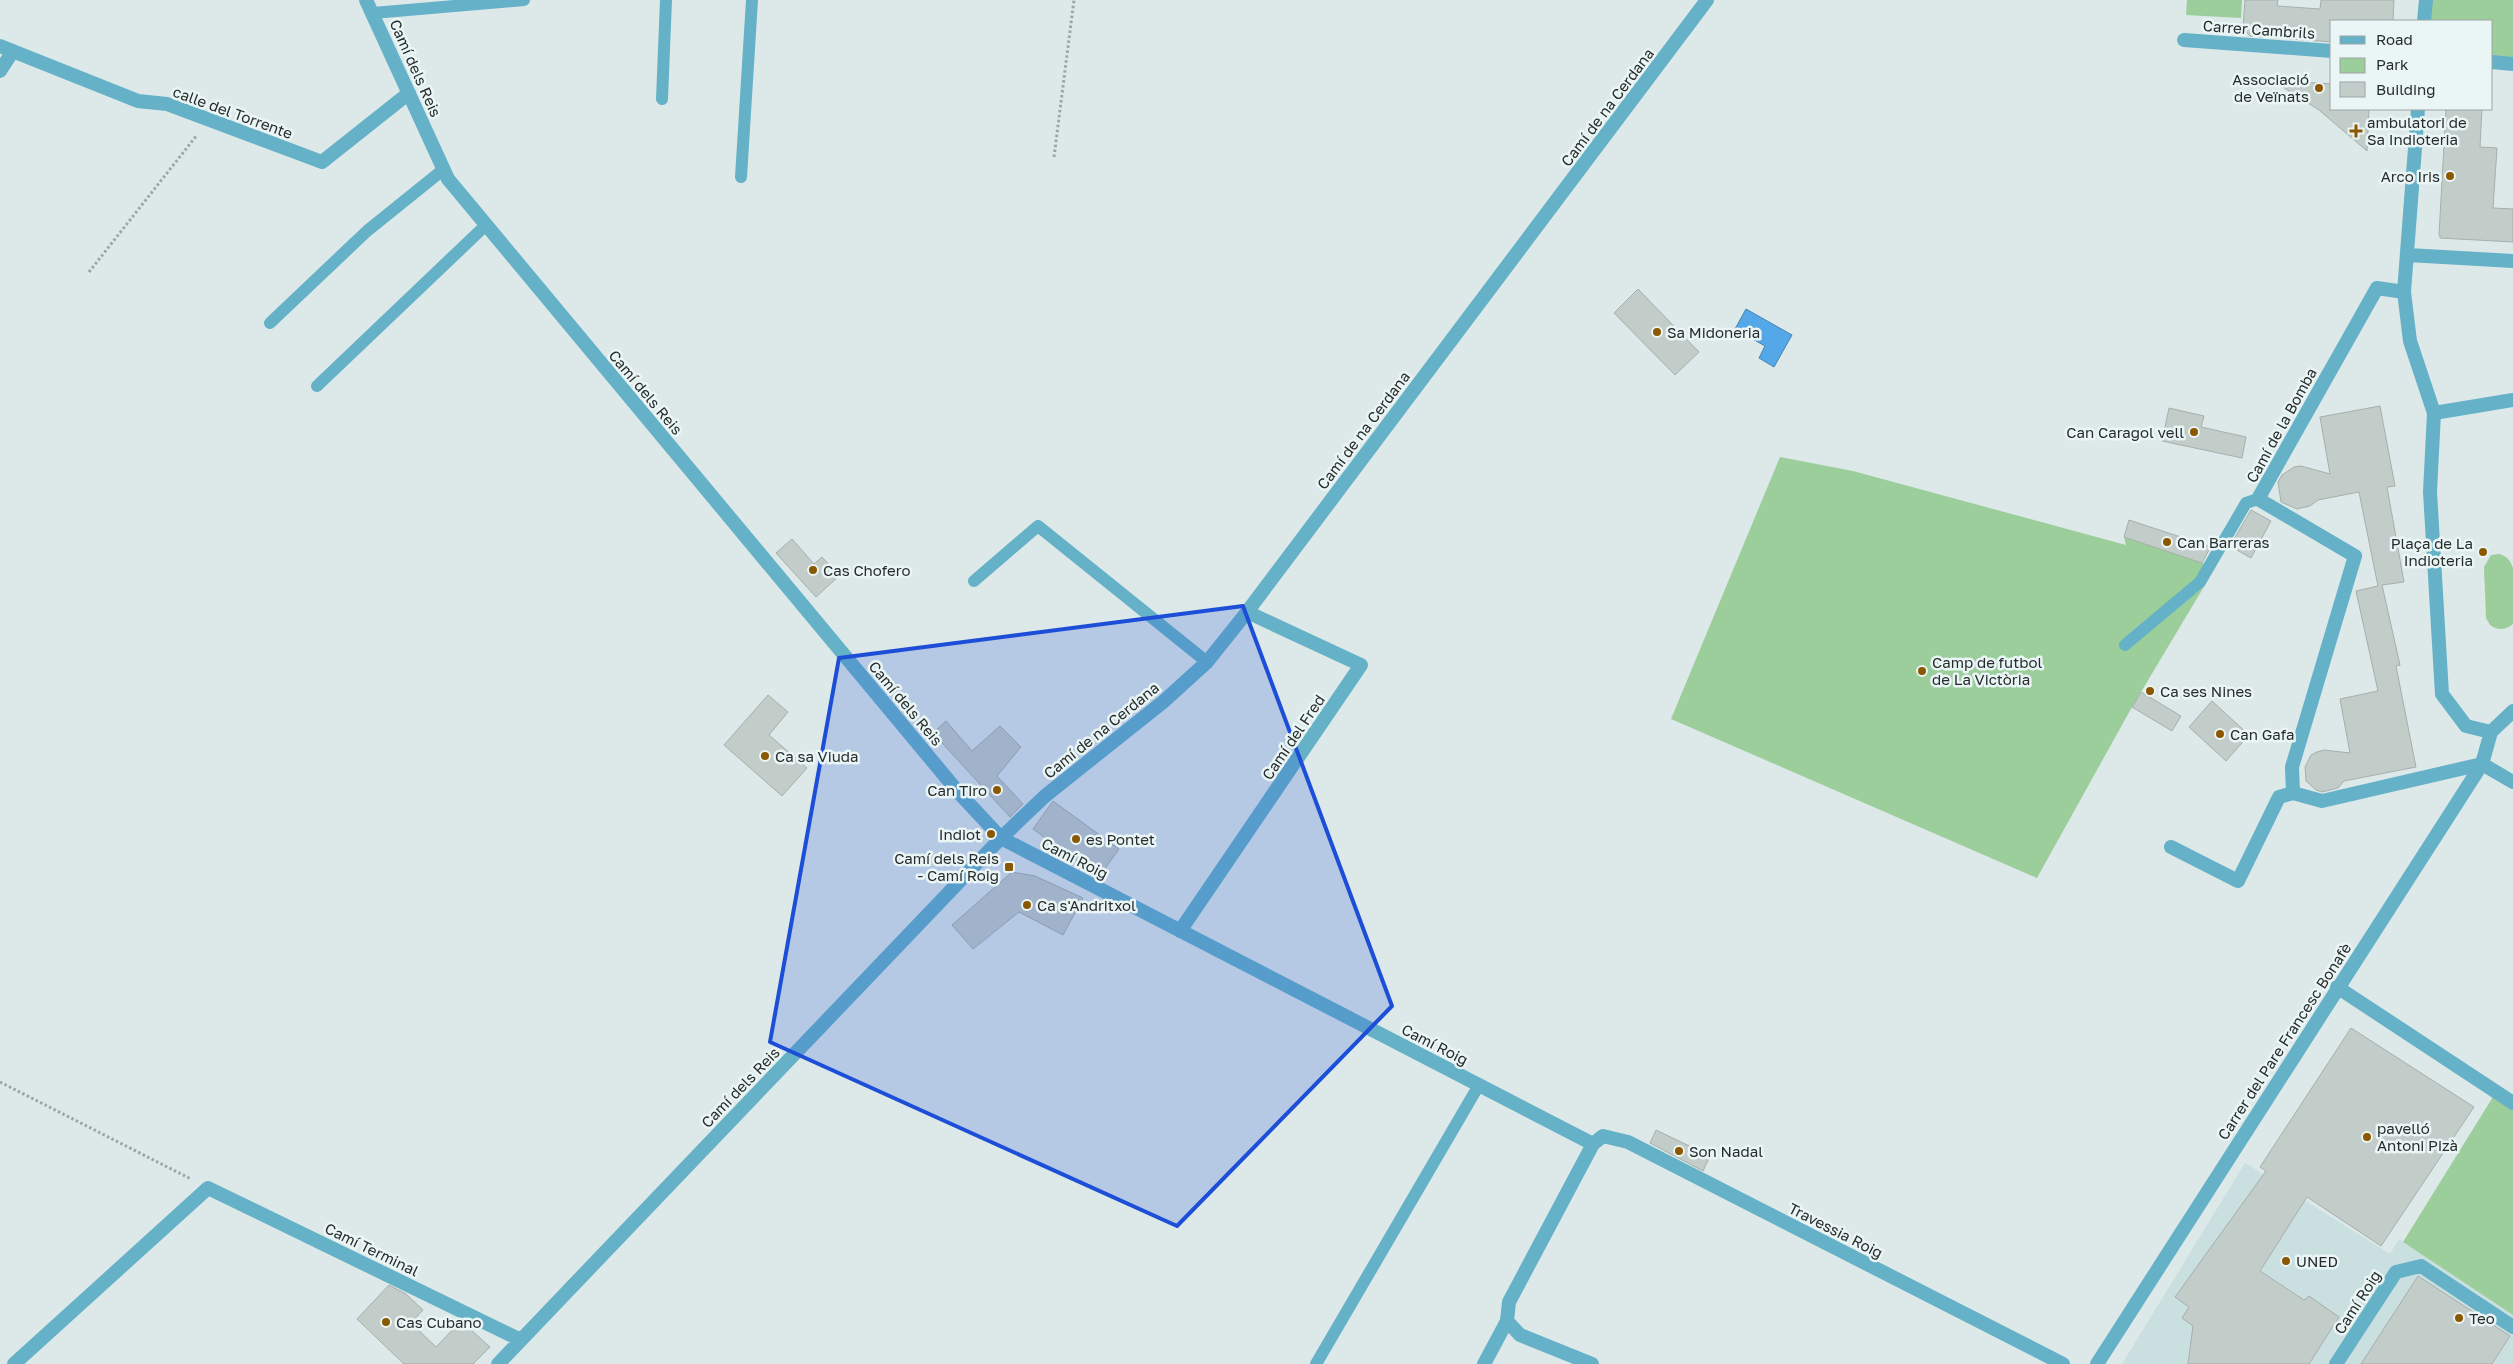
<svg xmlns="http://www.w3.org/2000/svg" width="2513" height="1364" font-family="'Golos Text',sans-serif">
	<rect width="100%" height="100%" fill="#dde8e8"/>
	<path fill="#cadfdf" d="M2245,1163L2390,1254L2399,1239L2513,1315V1364H2122Z"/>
	<path fill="#9bce9b" d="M2187,0H2242L2241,18L2186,15Z
		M2426,0H2513V64L2492,62V21H2424Z
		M1780,457L1853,471L2126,545L2124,537L2205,564V585L2132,707L2037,878L1671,719Z
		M2499,554C2507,556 2510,560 2513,568V624C2506,630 2498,631 2490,625L2486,618L2484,567L2491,555Z
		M2496,1092L2513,1103V1315L2403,1242Z"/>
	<path fill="#55a8e8" stroke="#4883b0" d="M1746,309L1792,335L1774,367L1759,358L1765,346L1735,329Z"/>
	<path fill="#c2ccc8" stroke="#a6afab" d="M2245,0H2278L2277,6L2320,9L2321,0H2394L2393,21H2332V42L2250,36L2243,28Z
		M2272,80L2332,84V109H2369L2367,151L2319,110Z
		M2446,109H2482L2480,147L2497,148L2493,208L2513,209V242L2440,238V235H2439Z
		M1638,289L1699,352L1675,375L1614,313Z
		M2380,406L2395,486L2387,487L2404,582L2382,585L2400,665L2396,666L2416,767L2344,781L2338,788L2322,792L2316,790L2306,781L2305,767L2311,755L2317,752L2324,750L2350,753L2340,699L2378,691L2356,591L2378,586L2359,492L2318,500L2310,506L2297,509L2281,502L2278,482L2282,475L2294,467L2301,466L2330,474L2320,417Z
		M2169,408L2204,416L2201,427L2246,437L2242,458L2162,441Z
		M2251,510L2271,521L2251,558L2230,546Z
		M2129,520L2211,547L2210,548L2202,563L2124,537Z
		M792,539L814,564L822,557L839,576L816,597L776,553Z
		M2141,692L2181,716L2172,731L2132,707Z
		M768,695L788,712L769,735L807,768L782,796L724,745Z
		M2212,701L2249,735L2226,761L2189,727Z
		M946,721L972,751L1000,726L1021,747L997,776L1023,804L1010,817L933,733Z
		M1053,801L1119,849L1099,877L1033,829Z
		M1012,872L1035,876L1083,898L1063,935L1019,912L973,949L952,925Z
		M2351,1028L2474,1107L2381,1246L2307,1197L2260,1271L2304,1300L2309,1296L2339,1317L2309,1364H2188L2193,1326L2182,1318L2189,1307L2175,1297L2266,1171L2260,1167Z
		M1656,1130L1710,1156L1703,1171L1650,1143Z
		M2418,1276L2510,1336L2492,1364H2361Z
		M389,1285L406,1294L423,1310L411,1323L436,1347L461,1321L490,1347L473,1364H404L357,1319Z"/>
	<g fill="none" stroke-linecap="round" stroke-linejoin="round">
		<path stroke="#9da6a6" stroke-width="3" stroke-dasharray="2.5 2.5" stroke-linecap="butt" d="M1054,157L1074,0
			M89,272L197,135
			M0,1082L191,1179"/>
		<path stroke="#64b1c8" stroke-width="12" d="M373,13L524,0
			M662,99L666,0
			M741,177L752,0
			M270,323L367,231L444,169
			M317,386L486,225
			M974,581L1038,526L1207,662
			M2125,645L2200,582L2246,503L2258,499
			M1316,1364L1479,1085"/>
		<path stroke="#64b1c8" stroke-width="14" d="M2482,764L2513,782"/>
		<path stroke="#64b1c8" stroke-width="14" d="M366,0L448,179L959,793L1001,838L1593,1144L1509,1302L1507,1321L1520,1335L1592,1364
			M2424,21L2426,0
			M2184,40L2332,51
			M0,46L138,101L167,104L322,162L409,93
			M2492,62L2513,64
			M0,71L13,51
			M2418,109L2404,292L2410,341L2434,413
			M2408,255L2513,261
			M2404,292L2377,288L2258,499L2355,556L2292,767L2293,793L2322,801L2482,764
			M2513,400L2434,413L2430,492L2442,694L2466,726L2491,732L2513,711
			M2171,847L2238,881L2279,797L2293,793
			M1180,931L1361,665L1247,612
			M2337,987L2513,1103
			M1593,1144L1603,1136L1628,1142L2063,1364
			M14,1364L208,1188L521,1340
			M498,1364L1001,838L1045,796L1163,702L1207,662L1247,612L1707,0
			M1484,1364L1507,1321
			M2097,1364L2482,764L2491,732
			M2336,1364L2396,1272L2421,1266L2513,1327"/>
	</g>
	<path fill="#1d4ed8" fill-opacity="0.2" stroke="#1d4ed8" stroke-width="4" stroke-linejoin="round" d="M1243,606L1392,1006L1177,1226L770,1042L839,658Z"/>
	<g fill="#8a5801" stroke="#eaf5f5" stroke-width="2">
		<circle cx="2319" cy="88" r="5"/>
		<path d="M2353.5 123.5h5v5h5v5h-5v5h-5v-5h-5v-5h5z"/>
		<circle cx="2450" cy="176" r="5"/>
		<circle cx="1657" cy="332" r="5"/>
		<circle cx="2194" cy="432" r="5"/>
		<circle cx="2167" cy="542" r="5"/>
		<circle cx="2483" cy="552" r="5"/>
		<circle cx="813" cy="570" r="5"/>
		<circle cx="1922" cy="671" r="5"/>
		<circle cx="2150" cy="691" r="5"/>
		<circle cx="2220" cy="734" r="5"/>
		<circle cx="765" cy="756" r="5"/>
		<circle cx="997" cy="790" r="5"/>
		<circle cx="991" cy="834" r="5"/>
		<circle cx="1076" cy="839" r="5"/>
		<rect x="1004" y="862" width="10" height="10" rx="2.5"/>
		<circle cx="1027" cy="905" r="5"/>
		<circle cx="2367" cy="1137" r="5"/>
		<circle cx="1679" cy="1151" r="5"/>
		<circle cx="2286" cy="1261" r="5"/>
		<circle cx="2459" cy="1318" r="5"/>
		<circle cx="386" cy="1322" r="5"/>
	</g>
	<g text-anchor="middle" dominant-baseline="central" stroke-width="5" stroke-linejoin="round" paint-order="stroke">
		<g font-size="15" fill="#282c2c" stroke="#eaf5f5">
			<text transform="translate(2259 29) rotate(4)">Carrer Cambrils</text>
			<text transform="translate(416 68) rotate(66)">Camí dels Reis</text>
			<text transform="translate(1607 107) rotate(-53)">Camí de na Cerdana</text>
			<text transform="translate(233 112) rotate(20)">calle del Torrente</text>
			<text transform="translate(646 392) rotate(50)">Camí dels Reis</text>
			<text transform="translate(2281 425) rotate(-61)">Camí de la Bomba</text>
			<text transform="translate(1363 430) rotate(-53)">Camí de na Cerdana</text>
			<text transform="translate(906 703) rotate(50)">Camí dels Reis</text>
			<text transform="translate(1101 730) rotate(-39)">Camí de na Cerdana</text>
			<text transform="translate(1293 737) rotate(-56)">Camí del Fred</text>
			<text transform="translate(1075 858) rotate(27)">Camí Roig</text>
			<text transform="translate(2284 1041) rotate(-57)">Carrer del Pare Francesc Bonafè</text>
			<text transform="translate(1435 1044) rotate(27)">Camí Roig</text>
			<text transform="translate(740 1087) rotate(-46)">Camí dels Reis</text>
			<text transform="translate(1836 1230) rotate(27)">Travessia Roig</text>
			<text transform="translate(372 1249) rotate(26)">Camí Terminal</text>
			<text transform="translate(2357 1302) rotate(-57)">Camí Roig</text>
		</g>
		<g font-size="15" fill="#282c2c" stroke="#eaf5f5" text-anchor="start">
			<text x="2309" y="79" text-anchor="end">Associació<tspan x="2309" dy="17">de Veïnats</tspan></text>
			<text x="2367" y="122">ambulatori de<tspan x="2367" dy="17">Sa Indioteria</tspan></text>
			<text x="2440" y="176" text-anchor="end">Arco Iris</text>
			<text x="1667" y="332">Sa Midoneria</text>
			<text x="2184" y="432" text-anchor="end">Can Caragol vell</text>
			<text x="2177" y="542">Can Barreras</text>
			<text x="2473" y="543" text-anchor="end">Plaça de La<tspan x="2473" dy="17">Indioteria</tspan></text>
			<text x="823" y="570">Cas Chofero</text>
			<text x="1932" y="662">Camp de futbol<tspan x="1932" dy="17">de La Victòria</tspan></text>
			<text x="2160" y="691">Ca ses Nines</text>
			<text x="2230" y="734">Can Gafa</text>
			<text x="775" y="756">Ca sa Viuda</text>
			<text x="987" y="790" text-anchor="end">Can Tiro</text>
			<text x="981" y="834" text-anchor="end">Indiot</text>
			<text x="1086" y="839">es Pontet</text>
			<text x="999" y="858" text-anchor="end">Camí dels Reis<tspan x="999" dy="17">- Camí Roig</tspan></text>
			<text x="1037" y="905">Ca s'Andritxol</text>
			<text x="2377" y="1128">pavelló<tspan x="2377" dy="17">Antoni Pizà</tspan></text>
			<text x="1689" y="1151">Son Nadal</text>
			<text x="2296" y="1261">UNED</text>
			<text x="2469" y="1318">Teo</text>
			<text x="396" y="1322">Cas Cubano</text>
		</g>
	</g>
	<rect x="2330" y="20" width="162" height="90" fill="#eaf5f5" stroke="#9ca5a5"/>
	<rect x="2340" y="36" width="25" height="8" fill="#64b1c8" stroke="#9ca5a5"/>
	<text x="2376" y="45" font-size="15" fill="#282c2c">Road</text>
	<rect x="2340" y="58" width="25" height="15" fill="#9bce9b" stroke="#9ca5a5"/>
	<text x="2376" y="70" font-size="15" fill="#282c2c">Park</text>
	<rect x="2340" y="82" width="25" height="15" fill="#c2ccc8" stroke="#9ca5a5"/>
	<text x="2376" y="95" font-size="15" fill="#282c2c">Building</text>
</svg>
